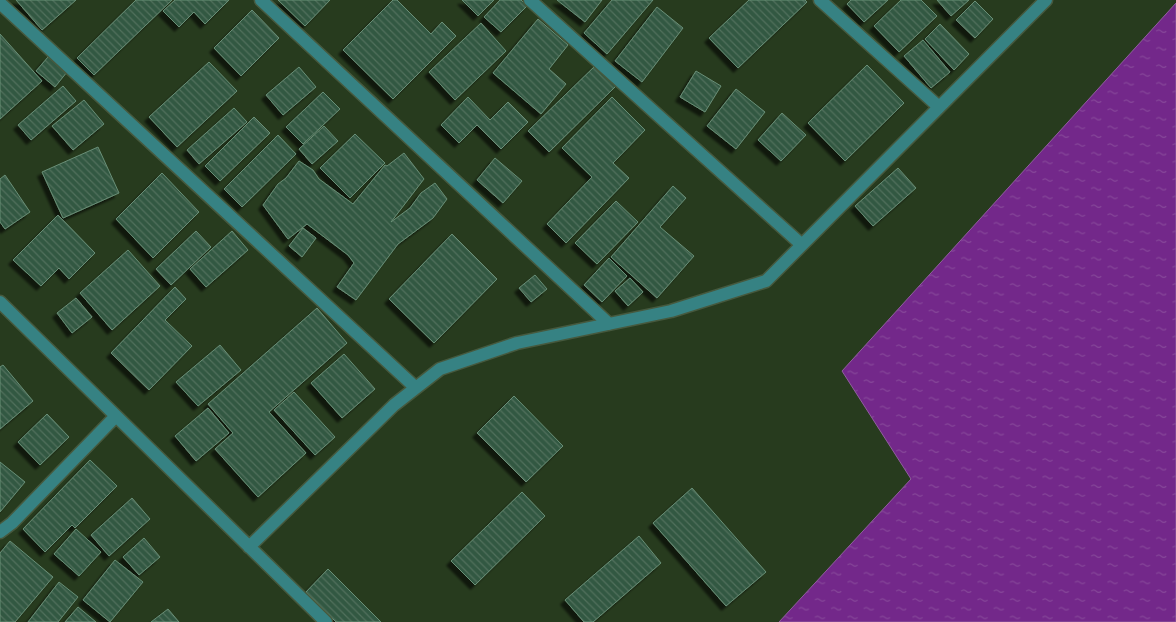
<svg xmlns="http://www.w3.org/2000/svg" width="1176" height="622" font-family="Quicksand,sans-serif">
	<defs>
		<pattern id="water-ripples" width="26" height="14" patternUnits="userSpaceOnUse" patternTransform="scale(1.25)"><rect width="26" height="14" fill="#73288a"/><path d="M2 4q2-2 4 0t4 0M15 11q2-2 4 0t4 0" fill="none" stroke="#864799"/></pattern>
		<pattern id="building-back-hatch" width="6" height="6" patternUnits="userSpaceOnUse" patternTransform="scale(1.25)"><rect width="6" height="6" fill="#335842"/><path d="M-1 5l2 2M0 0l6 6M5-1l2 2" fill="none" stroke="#50705c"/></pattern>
		<filter id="shadow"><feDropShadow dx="-4.5" dy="4.5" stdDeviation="1" flood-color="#0009"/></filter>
	</defs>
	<rect width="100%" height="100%" fill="#273b1e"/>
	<path fill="url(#water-ripples)" stroke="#905f9e" d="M1176,3V622H779L911,479L842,371Z"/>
	<path fill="url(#building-back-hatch)" stroke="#698f77" filter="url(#shadow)" d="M16,0H76L42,30Z
		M136,0H172L94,75L77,58Z
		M175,0H229L205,24L194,12L179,27L163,11Z
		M278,0H330L305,26Z
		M393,0H397L431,34L442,22L456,36L393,99L343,50Z
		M462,0H494L478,16Z
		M500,0H521L527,6L501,32L484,17Z
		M557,0H602L585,22Z
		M612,0H653L607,54L584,33Z
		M749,0H805L807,2L738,68L709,38Z
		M851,0H888L864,22L847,4Z
		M901,0H921L937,16L899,52L874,26Z
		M937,0H969L951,16Z
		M975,1L993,19L975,38L956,20Z
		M657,7L683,28L642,82L615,61Z
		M252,10L279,38L241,76L214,48Z
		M538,19L568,45L549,69L566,84L541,114L493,73Z
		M481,23L506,51L455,100L429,72Z
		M940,24L969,54L954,70L925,39Z
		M0,34L42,81L0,119Z
		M923,40L950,72L931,88L904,56Z
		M48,57L67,72L55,87L36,71Z
		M209,62L237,91L177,147L149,117Z
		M596,65L616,86L549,152L528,131Z
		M867,65L904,103L845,161L808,123Z
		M299,67L316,87L283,115L266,95Z
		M696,71L721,86L705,112L680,97Z
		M63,86L76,101L31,140L18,125Z
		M736,89L765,112L736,149L707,126Z
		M323,92L340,109L303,144L286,127Z
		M468,97L490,120L508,102L528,122L501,149L477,125L459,143L441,125Z
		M612,97L645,130L613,163L629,178L566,243L547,224L592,177L562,148Z
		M84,100L104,124L73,150L52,126Z
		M234,108L247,122L199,164L187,150Z
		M782,113L806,135L781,161L758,140Z
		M254,117L270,133L220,181L205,166Z
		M324,126L338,141L312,164L299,149Z
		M355,134L385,163L350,198L320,168Z
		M278,135L296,154L242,207L224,189Z
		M98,147L119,193L63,218L42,172Z
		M404,153L424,179L391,222L410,208L421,193L435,183L447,199L433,218L398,244L356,300L337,287L354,263L348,255L307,224L288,239L263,205L278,184L286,178L299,161L313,170L319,179L353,204L385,165L387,166Z
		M495,158L522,181L503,203L477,180Z
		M898,168L916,188L873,226L855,206Z
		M162,173L199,212L153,258L116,219Z
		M5,175L30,212L5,229L0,222V179Z
		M673,186L686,198L660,227L694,256L657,298L611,257Z
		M616,201L638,222L597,264L575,243Z
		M58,215L95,253L69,279L59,268L41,286L13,260Z
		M303,228L316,238L302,257L289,246Z
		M196,231L211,247L171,285L156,269Z
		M232,231L248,250L206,287L190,269Z
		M452,234L497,279L434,343L389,299Z
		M128,250L160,286L112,330L80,293Z
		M609,258L627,276L602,302L584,285Z
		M535,275L547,289L531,302L519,288Z
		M630,278L643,292L628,306L615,291Z
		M175,287L186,299L165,320L192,346L149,390L111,353Z
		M76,298L92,317L72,333L57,313Z
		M317,308L347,343L269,412L306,453L258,497L215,449L233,433L208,404Z
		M220,345L241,370L198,406L176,382Z
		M344,354L375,389L342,418L311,383Z
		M3,365L33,401L0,429V367Z
		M294,392L335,437L315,455L274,410Z
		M514,396L563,446L526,482L477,433Z
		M208,408L229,433L196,461L175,436Z
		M47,414L69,437L40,465L18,442Z
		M90,460L117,486L75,528L72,525L45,552L23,529Z
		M0,462L25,482L0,512Z
		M692,488L766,572L726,606L653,523Z
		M522,492L545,516L475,585L451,561Z
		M132,498L150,519L109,556L91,535Z
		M76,529L101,552L79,576L54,554Z
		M639,536L661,563L593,622H584L565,600Z
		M144,538L160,557L139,575L123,557Z
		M10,541L53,577L15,622H0V553Z
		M115,560L143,582L110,622L83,600Z
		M328,569L381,622H336L306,592Z
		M59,582L78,597L58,622H28Z
		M78,607L96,622H65Z
		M168,609L179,622H151Z"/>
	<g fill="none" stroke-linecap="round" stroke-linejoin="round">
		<g stroke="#46593e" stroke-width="15">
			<path id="minor" d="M261,0L609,324
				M530,0L802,245
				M820,0L939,107
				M0,3L416,388
				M0,302L326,622
				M0,532L12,523L116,416
				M249,547L394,405L440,369L517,343L671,311L766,281L1046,0"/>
		</g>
		<use href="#minor" stroke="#368283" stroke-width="12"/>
	</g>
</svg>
